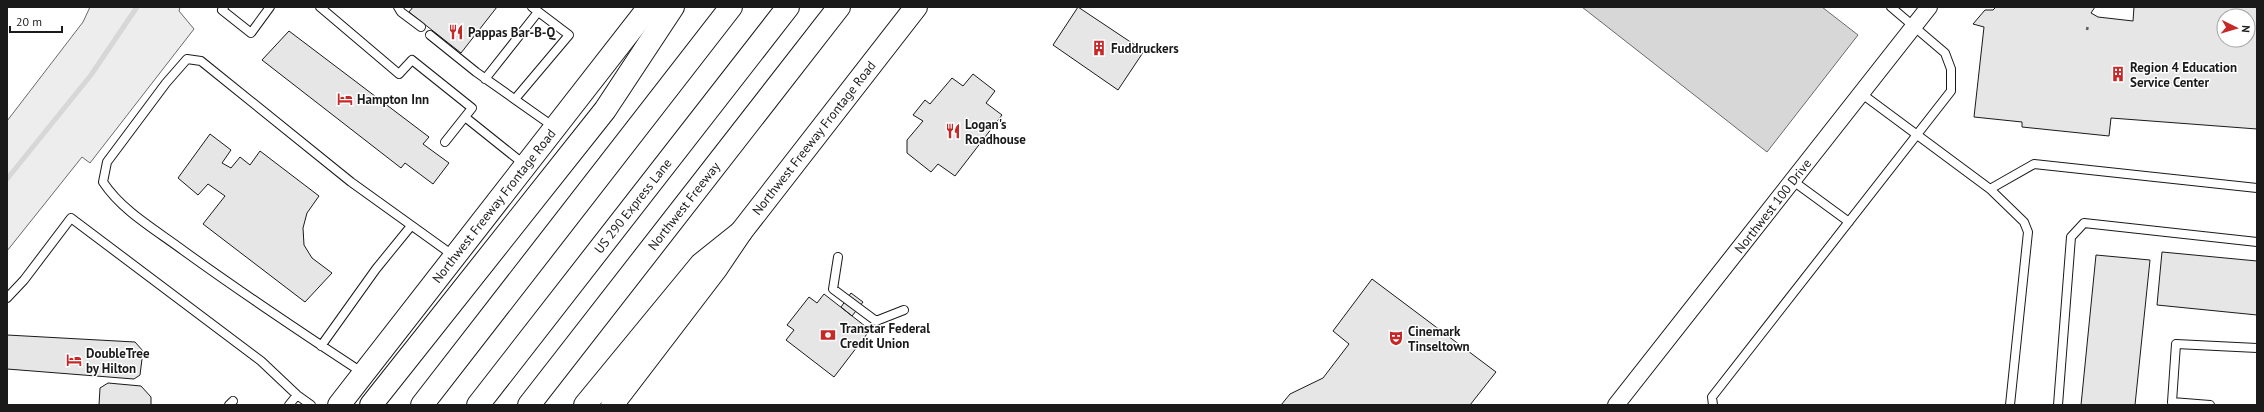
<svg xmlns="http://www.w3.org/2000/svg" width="2264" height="412" font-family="'PT Sans',sans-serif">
	<rect width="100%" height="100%" fill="#fff"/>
	<path fill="#ededed" stroke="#6a6a6a" d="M90,7H180L179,11L194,29L90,163L82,157L7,251V121L83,22Z"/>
	<path fill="#d7d7d7" stroke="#6a6a6a" d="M1582,7H1822L1858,35L1767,152Z"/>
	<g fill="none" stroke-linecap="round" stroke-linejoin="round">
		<path stroke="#d7d7d7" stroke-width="5" d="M7,179L91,75L137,7"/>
	</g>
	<path fill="#e6e6e6" stroke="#1a1a1a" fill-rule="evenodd" d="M413,7H497L461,53L409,12Z
		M1078,7L1144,51L1118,90L1053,45Z
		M1996,7H2095L2091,13L2098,17L2133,21L2134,7H2257V129L2111,118L2109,136L2022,127V122L1974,117L1984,27L1973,24L1985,10H1993ZM2224,16H2248V40H2224Z
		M289,31L429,137L423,144L449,163L433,184L405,163L401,168L262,60Z
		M973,74L995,91L986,103L1002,115L955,176L938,164L931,172L907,153V140L923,121L913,115L925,100L930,104L952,78L963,86Z
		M210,134L231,150L222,163L231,168L240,157L250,165L260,151L319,196L307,213L303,228L304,245L312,258L332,273L305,302L203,224L225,196L208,184L198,195L178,178Z
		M2162,252L2257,261V315L2157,305Z
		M2096,255L2150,260L2135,405H2081Z
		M1372,279L1496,372L1470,405H1281L1290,394L1323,378L1349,344L1333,331Z
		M851,293L863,302L852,316L841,307Z
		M824,294L870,330L834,377L786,340L794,330L787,325L809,297L817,303Z
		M7,335L135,342L143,351L140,375L134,379L7,369Z
		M108,383L141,386L151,397V405H99L100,388Z"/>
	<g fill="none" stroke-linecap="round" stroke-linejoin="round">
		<g stroke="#1a1a1a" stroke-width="10">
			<path id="service" d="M224,7L222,10L251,33L270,7
				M320,7L399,74L412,60L472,108L445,142
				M398,7L401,12L421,27
				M430,35L476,72L554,127
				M485,79L538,12
				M1862,94L1990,189L2034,164L2257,188
				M515,99L569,35L532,7
				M465,117L525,165
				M1793,181L1849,222
				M1990,189L2024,222L2028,232L2010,405
				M838,257L833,289L876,321L904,310
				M7,298L24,280L71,218L261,361L297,395L311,405
				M321,346L376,269L411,226
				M363,373C302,333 242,293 184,251C156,230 122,211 103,182L107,162L166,83L187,59L201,61L351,182L454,256
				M229,405L233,401
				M289,405L297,395
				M1713,405L1712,397L1951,91V69L1945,53L1891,7
				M2058,405L2071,237L2084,223L2257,242
				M2210,405L2172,402L2176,344L2257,348"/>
		</g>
		<g stroke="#1a1a1a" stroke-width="18">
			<path id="minor" d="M1616,405L1929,7"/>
		</g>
		<g stroke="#1a1a1a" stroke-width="24">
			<path id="secondary" d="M339,405L649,7
				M612,405L716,269L741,232L916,7"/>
		</g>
		<g stroke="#1a1a1a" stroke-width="24">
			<path id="motorway" d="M371,405L605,110L673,7
				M422,405L731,7
				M478,405L788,7
				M529,405L839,7
				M585,405L701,264L741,232"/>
		</g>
		<path stroke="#5f5f5f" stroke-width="2.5" stroke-dasharray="3 2" stroke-linecap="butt" d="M2087,30L2088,25"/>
		<use href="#service" stroke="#fff" stroke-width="8"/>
		<use href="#minor" stroke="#fff" stroke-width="16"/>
		<use href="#secondary" stroke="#fff" stroke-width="22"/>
		<use href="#motorway" stroke="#fff" stroke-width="22"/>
	</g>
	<defs>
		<g id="restaurant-bare" transform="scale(1.2)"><path d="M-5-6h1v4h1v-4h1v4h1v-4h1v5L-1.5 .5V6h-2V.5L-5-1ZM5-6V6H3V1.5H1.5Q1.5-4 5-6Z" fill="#c62828" stroke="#fff" stroke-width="2.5" paint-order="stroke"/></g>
		<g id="building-bare" transform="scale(1.2)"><path d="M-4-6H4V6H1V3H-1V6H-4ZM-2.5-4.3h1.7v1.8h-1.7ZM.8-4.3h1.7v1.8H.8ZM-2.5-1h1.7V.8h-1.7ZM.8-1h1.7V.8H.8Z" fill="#c62828" stroke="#fff" stroke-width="2.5" paint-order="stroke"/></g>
		<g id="hotel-bare" transform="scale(1.2)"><path d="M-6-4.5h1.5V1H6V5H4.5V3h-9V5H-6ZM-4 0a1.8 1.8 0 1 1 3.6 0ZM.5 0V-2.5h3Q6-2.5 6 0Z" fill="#c62828" stroke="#fff" stroke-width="2.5" paint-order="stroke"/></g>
		<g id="bank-bare" transform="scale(1.2)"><path d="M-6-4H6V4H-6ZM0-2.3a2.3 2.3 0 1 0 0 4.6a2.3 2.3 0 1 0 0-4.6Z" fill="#c62828" stroke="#fff" stroke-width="2.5" paint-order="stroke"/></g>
		<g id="theatre-bare" transform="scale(1.2)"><path d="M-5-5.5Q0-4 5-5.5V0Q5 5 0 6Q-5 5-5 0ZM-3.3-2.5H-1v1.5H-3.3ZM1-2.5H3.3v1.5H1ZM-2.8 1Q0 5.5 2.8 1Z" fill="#c62828" stroke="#fff" stroke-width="2.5" paint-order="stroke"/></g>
	</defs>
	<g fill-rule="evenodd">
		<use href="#restaurant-bare" x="456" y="32"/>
		<use href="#building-bare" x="1099" y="48"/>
		<use href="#building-bare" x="2118" y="74"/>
		<use href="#hotel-bare" x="345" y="99"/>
		<use href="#restaurant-bare" x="953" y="131"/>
		<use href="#bank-bare" x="828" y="335"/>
		<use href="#theatre-bare" x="1396" y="338"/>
		<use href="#hotel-bare" x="74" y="360"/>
	</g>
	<g text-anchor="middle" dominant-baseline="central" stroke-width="3" stroke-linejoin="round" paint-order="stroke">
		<g font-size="13" font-weight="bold" fill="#1a1a1a" stroke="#fff" text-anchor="start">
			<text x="468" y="32">Pappas Bar-B-Q</text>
			<text x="1111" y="48">Fuddruckers</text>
			<text x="2130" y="67">Region 4 Education<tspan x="2130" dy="15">Service Center</tspan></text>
			<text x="357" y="99">Hampton Inn</text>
			<text x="965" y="124">Logan's<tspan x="965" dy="15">Roadhouse</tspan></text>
			<text x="840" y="328">Transtar Federal<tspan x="840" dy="15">Credit Union</tspan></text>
			<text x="1408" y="331">Cinemark<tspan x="1408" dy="15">Tinseltown</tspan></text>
			<text x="86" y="353">DoubleTree<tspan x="86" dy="15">by Hilton</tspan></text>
		</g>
		<g font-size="13" fill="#1a1a1a" stroke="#fff">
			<text transform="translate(814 138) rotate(-52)">Northwest Freeway Frontage Road</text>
			<text transform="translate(494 206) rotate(-52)">Northwest Freeway Frontage Road</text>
			<text transform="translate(633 206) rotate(-52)">US 290 Express Lane</text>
			<text transform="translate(684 206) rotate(-52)">Northwest Freeway</text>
			<text transform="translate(1773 206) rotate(-52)">Northwest 100 Drive</text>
		</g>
	</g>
	<rect width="2264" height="412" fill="none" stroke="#1a1a1a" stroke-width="16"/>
	<g transform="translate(2236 28) rotate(95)"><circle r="19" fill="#ffffff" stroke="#a3a3a3"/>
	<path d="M0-3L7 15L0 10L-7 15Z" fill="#c62828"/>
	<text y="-6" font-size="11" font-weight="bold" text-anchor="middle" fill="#1a1a1a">N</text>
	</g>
	<path d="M10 26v6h52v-6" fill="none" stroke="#1a1a1a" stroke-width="2"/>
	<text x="16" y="26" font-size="12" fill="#1a1a1a" stroke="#ffffff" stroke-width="3" paint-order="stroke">20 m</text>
</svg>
